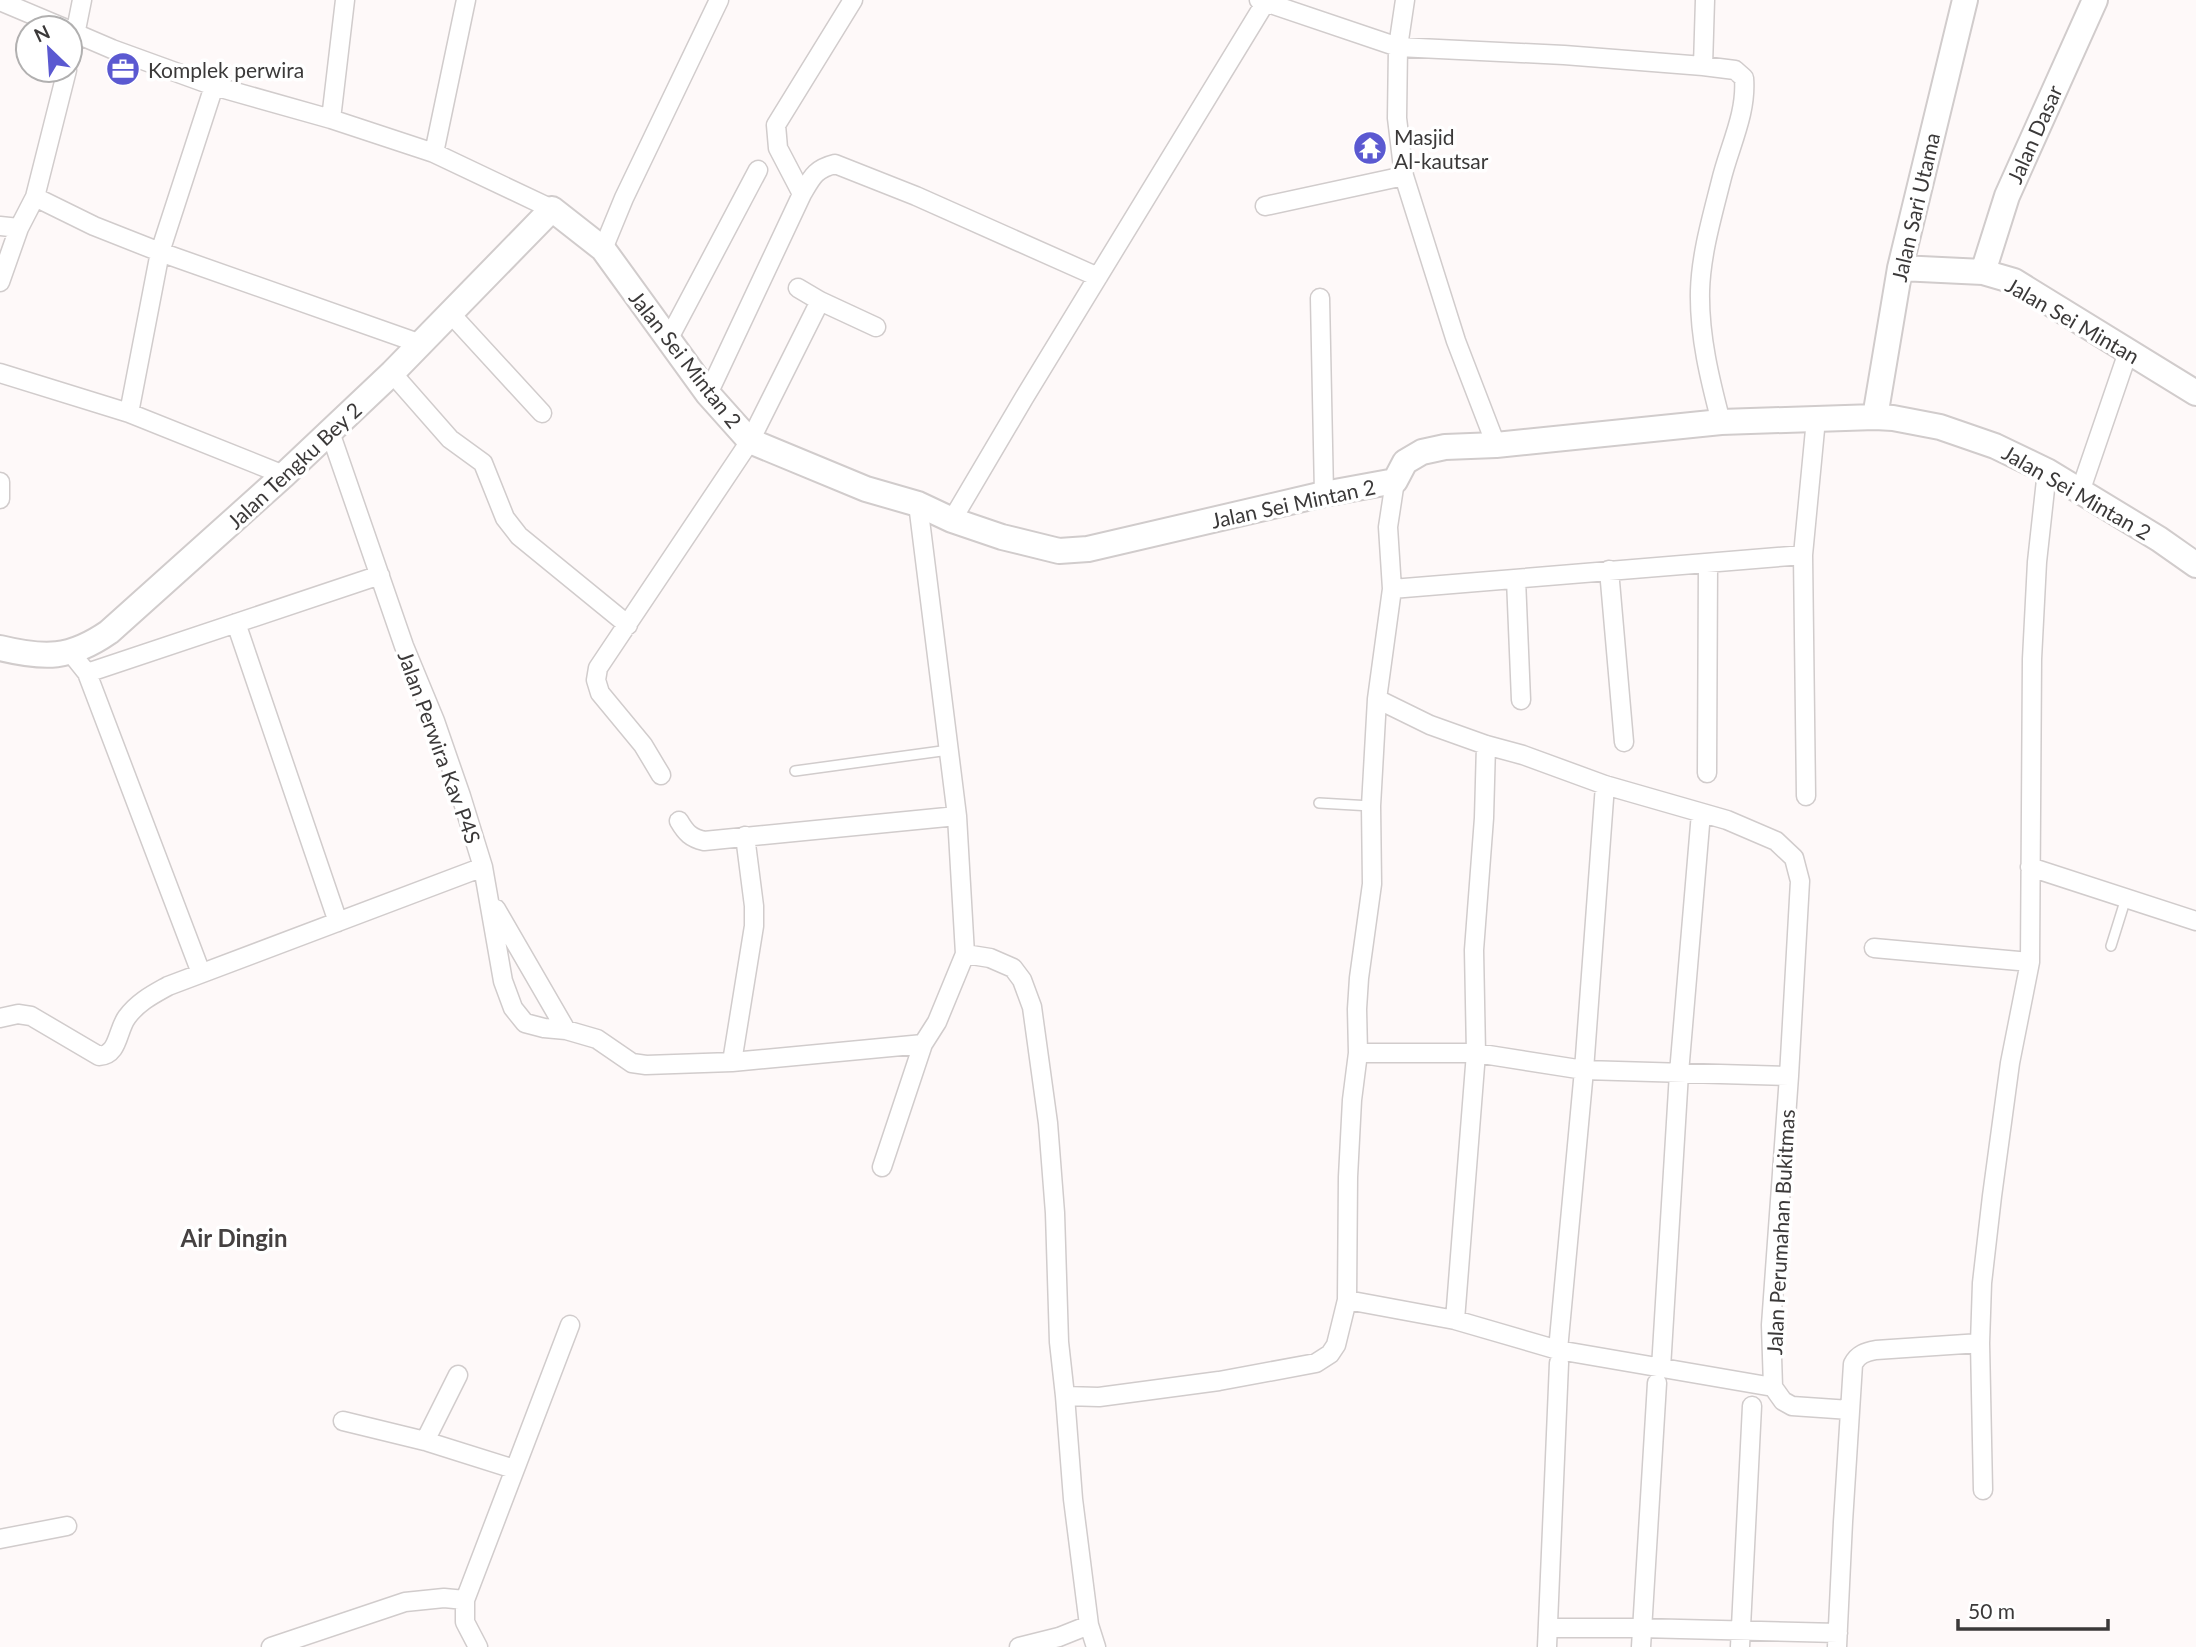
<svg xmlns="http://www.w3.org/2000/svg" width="2196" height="1647" font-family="Lato,sans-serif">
	<rect width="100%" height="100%" fill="#fef9f9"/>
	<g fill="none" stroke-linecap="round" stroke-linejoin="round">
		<g stroke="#d1cccc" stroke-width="12">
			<path id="lane" d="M795,771L949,750
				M1319,803L1371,806
				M2111,946L2126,898"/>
		</g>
		<g stroke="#d1cccc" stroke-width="21">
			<path id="street" d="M853,0L776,125L778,148L802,194C812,177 815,169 835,164L916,196L1098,277
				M1259,0L1398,47L1564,55L1703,66L1735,70L1744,78C1747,114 1729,147 1721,181C1712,217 1701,254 1700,291C1699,336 1710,380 1721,422
				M1405,0L1398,47L1397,118L1404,176L1456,341L1496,445
				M0,1L64,28
				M70,31L112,49L214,86L331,119L434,153L552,209
				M70,60L82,0
				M1703,66L1705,0
				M331,119L345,0
				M434,153L466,0
				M35,197L94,226L160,252L421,344
				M1265,206L1404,176
				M0,226L19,228L35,197L67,70
				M603,249L624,198L719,0
				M0,282L19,228
				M798,288L820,301L876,327
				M1320,298L1324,494
				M451,314L542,413
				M668,340L758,170
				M0,373L129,413L284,475
				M392,373L450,439L483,463L505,518L519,536L628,625
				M708,394L802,194
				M129,413L160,252L214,86
				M330,432L404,646L435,721L461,796L483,867L503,981L513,1008L525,1023L544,1028L566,1030L597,1039L632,1063L646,1065L732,1062L923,1044
				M1395,481L1388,527L1392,589L1377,699L1430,725L1486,745L1523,755L1605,785L1727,820L1776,841L1794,858L1800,881L1789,1076L1771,1325L1773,1387
				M0,482V499
				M2080,492L2128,352
				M952,520L1024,398L1265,3
				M1609,570L1624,742
				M1516,579L1521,700
				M1392,589L1803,555
				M236,623L338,922
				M71,653L87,673L380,575
				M87,673L201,973
				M1707,773L1708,563
				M661,775L643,745L600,693L596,680L598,668L750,441L820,301
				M1806,796L1803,555L1816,419
				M679,821C686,833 691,838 704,841L957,816
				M2030,867L2196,921
				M496,909L566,1030
				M1874,948L2030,962
				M965,954L990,958L1013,968L1022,980L1032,1007L1048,1123L1055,1213L1059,1342L1065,1396L1073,1499L1089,1625L1096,1647
				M0,1018L18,1014L31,1016L99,1056C119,1055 117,1030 127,1017C138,1002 152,995 168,986L483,867
				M1358,1053H1476L1584,1070L1789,1076
				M732,1062L754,926V906L745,836
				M882,1167L923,1044L937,1022L965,954L957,816L918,504
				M1347,1300L1348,1177L1352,1100L1358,1053L1357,1009L1359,978L1372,884L1371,806L1377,699
				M1455,1320L1476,1053L1474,950L1484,818L1486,745
				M1980,1343L1983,1490
				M1558,1350L1584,1070L1605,785
				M1661,1368L1679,1073L1701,813
				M1065,1396L1099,1397L1219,1381L1316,1363L1330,1354L1336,1345L1347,1300L1455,1320L1558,1350L1773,1387L1783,1401L1792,1406L1850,1410
				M343,1421L425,1441L514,1469
				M425,1441L458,1375
				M0,1539L67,1526
				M1548,1628H1641L1838,1633
				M271,1647L405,1602L444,1598L465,1600
				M478,1647L465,1622V1600L570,1325
				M1019,1647L1059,1637L1089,1625
				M1547,1647L1559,1363
				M1641,1647L1657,1383
				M1740,1647L1752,1406
				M1837,1647L1843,1522L1853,1364C1858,1354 1866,1352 1876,1350L1980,1343L1982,1283L1992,1196L2010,1063L2030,962L2032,659L2037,562L2047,471"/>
		</g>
		<g stroke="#d1cccc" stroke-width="28">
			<path id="secondary" d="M1900,268L1983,272L2014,281L2196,393
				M1983,272L2007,196L2095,0
				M1875,417L1900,268L1965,0
				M0,648C45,659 70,659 109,632L284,475L392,373L552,209L603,249L708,394L750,441L866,489L918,504L952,520L1002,537L1059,551L1088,549L1324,494L1395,481L1405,462L1422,452L1445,447L1496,445L1721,422L1875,417L1893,418L1940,427L1995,446L2047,471L2159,539L2196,565"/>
		</g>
		<use href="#lane" stroke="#fff" stroke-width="9"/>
		<use href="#street" stroke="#fff" stroke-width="18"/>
		<use href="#secondary" stroke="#fff" stroke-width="24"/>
	</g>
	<defs>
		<g id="office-disc" transform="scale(1.75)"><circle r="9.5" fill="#5b59d1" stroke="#fff"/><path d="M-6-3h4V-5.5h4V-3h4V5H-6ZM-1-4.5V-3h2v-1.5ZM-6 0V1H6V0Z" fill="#fff"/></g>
		<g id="temple-disc" transform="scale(1.75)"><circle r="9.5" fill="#5b59d1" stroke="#fff"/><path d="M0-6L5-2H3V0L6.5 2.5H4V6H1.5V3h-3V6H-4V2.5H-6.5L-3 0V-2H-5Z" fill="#fff"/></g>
	</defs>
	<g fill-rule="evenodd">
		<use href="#office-disc" x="123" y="69"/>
		<use href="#temple-disc" x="1370" y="148"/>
	</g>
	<g text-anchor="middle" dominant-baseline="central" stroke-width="7" stroke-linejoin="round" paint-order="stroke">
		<g font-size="21" fill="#3b3939" stroke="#fff" text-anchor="start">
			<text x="148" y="69">Komplek perwira</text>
			<text x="1394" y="136">Masjid<tspan x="1394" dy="24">Al-kautsar</tspan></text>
		</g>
		<g font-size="21" fill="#3b3939" stroke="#fff">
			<text transform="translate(2034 134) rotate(-66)">Jalan Dasar</text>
			<text transform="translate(1915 207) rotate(-77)">Jalan Sari Utama</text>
			<text transform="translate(2073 320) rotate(30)">Jalan Sei Mintan</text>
			<text transform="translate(686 359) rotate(52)">Jalan Sei Mintan 2</text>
			<text transform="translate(294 465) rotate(-43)">Jalan Tengku Bey 2</text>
			<text transform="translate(2077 492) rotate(30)">Jalan Sei Mintan 2</text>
			<text transform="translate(1293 503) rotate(-12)">Jalan Sei Mintan 2</text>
			<text transform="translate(440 747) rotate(70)">Jalan Perwira Kav P4S</text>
			<text transform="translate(1780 1232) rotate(-87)">Jalan Perumahan Bukitmas</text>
		</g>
		<g font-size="24" font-weight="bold" fill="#454141" stroke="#fff">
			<text x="234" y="1237">Air Dingin</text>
		</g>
	</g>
	<g transform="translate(49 49) rotate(335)"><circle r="33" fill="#ffffff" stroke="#b1b0b0" stroke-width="2"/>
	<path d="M0-5L12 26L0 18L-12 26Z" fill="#5b59d1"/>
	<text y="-10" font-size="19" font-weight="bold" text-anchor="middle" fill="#3b3939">N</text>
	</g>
	<path d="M1958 1619v10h150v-10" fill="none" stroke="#3b3939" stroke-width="3.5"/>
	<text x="1968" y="1619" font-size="21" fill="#3b3939" stroke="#ffffff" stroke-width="5" paint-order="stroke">50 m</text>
</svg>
